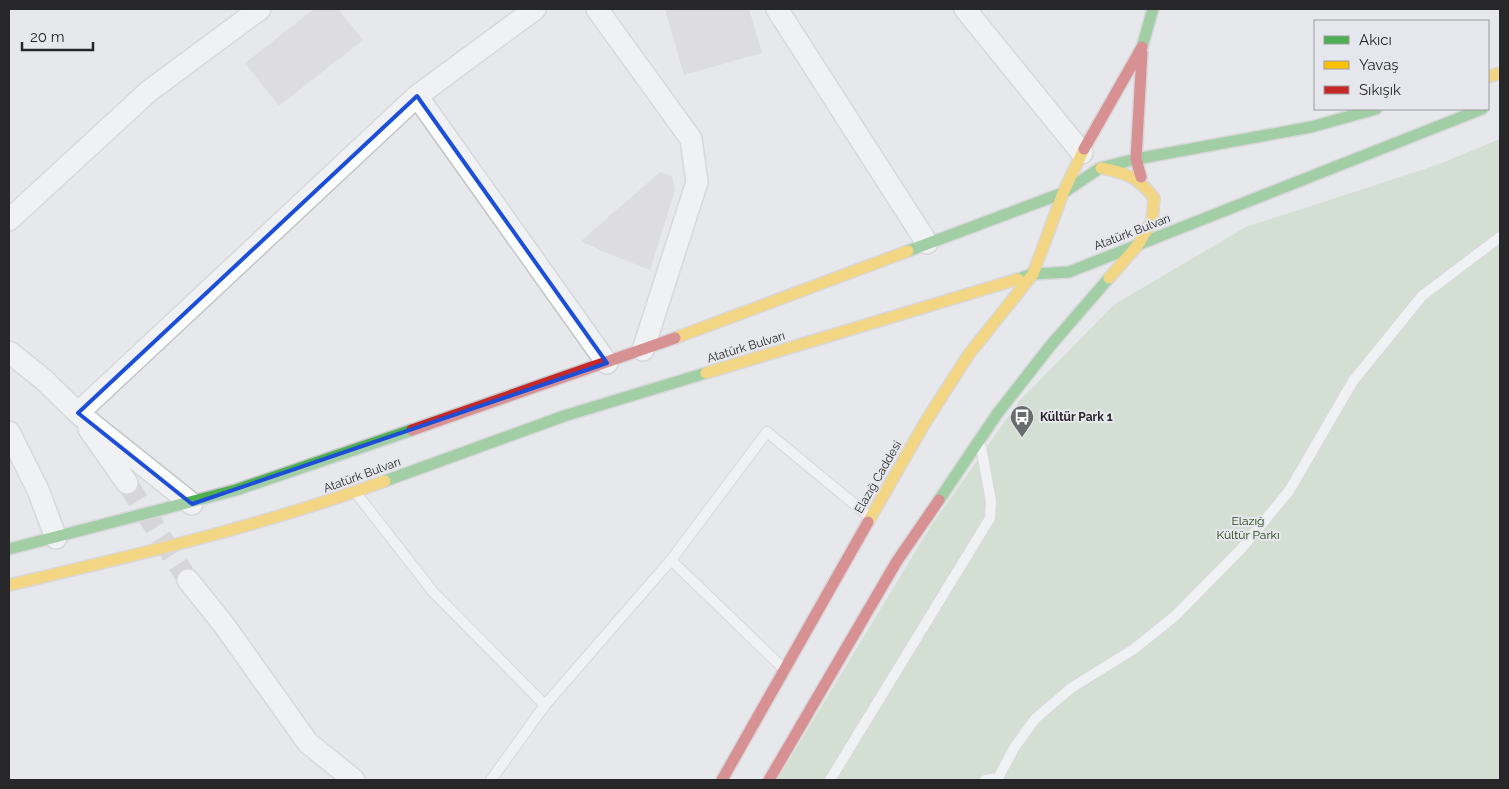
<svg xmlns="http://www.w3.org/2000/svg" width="1509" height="789" font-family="Raleway,sans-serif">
	<rect width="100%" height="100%" fill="#e7e8eb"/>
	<path fill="#bbd4b5" d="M1500,139V780H777L929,529L1019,401L1115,304L1246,227L1437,165Z"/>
	<path fill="#d1d1d3" d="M314,9H338L363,40L279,106L245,63Z
		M665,9H749L762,53L684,75Z
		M660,172L672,176L675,190L650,270L602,251L581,241Z"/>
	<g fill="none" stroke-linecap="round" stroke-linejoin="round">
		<path stroke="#c1c1c4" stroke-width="21" stroke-dasharray="21 11" stroke-linecap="butt" d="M127,483L188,580"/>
		<g stroke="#c5c5c8" stroke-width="12">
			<path id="lane" d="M356,493L434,593L545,705
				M671,560L767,432L870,517
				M491,780L545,705L671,560L784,669
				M830,780L990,518L991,501L981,447
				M985,780L998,778
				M997,780L1014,748L1035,719L1071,688L1134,649L1175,616L1241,549L1289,491L1353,381L1422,296L1500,237"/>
		</g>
		<g stroke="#c5c5c8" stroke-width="24">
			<path id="street" d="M597,9L691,139L697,182L643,350
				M777,9L927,243
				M965,9L1082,153
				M417,96L607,363
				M9,220L149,91L260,9
				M9,352L43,379L78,413L192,504
				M78,413L417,96L535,9
				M89,429L127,483
				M9,432L38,490L56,538
				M188,580L224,625L308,743L354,780"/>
		</g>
		<g stroke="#c5c5c8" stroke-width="14">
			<path id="fast" d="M1142,47L1153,9
				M908,251L1063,193L1100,168L1136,159L1311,127L1376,109
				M1018,279L1033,274L1069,272L1482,109
				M385,481L564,416L706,373
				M939,500L997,414L1051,345L1109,278
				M9,549L236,490L412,430"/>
		</g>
		<g stroke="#c5c5c8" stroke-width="14">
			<path id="slow" d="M1488,77L1500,73
				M1101,168C1126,173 1138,177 1154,198L1152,221L1138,245L1109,278
				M675,338L908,251
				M706,373L1018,279
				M868,522L926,421L969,354L1033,274L1063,193L1084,149
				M9,585C136,555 262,526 385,481"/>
		</g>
		<g stroke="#c5c5c8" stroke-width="14">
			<path id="jam" d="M1084,149L1142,47
				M1141,177L1136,159L1142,53
				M412,430L675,338
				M722,780L868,522
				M769,780L897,561L939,500"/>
		</g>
		<use href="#lane" stroke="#fbfcfc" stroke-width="10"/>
		<use href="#street" stroke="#fbfcfc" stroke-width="21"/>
		<use href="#fast" stroke="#4caf50" stroke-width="11"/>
		<use href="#slow" stroke="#ffc107" stroke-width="11"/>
		<use href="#jam" stroke="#c62828" stroke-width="11"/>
	</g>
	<path d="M0 0H1509V789H0ZM417,96L607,363L192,504L78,413Z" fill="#e7e8eb" fill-opacity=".55" fill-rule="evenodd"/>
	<path fill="none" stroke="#1d4ed8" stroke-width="4" stroke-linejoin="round" d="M417,96L607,363L192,504L78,413Z"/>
	<defs>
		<g id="bus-pin" transform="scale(1.25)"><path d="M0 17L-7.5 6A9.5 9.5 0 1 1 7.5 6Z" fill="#6a6b6d" stroke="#e6e7ec"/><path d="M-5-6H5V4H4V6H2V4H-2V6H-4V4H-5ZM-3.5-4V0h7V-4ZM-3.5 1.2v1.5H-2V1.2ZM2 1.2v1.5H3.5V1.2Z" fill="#fff"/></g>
	</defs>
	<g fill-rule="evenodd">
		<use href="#bus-pin" x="1022" y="417"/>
	</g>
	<g text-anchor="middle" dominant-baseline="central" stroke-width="4" stroke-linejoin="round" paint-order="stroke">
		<g font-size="12" fill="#272729" stroke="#e6e7ec">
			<text transform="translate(1132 232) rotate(-21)">Atatürk Bulvarı</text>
			<text transform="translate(746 347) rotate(-17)">Atatürk Bulvarı</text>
			<text transform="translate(362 475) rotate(-20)">Atatürk Bulvarı</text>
			<text transform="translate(878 477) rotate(-60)">Elazığ Caddesi</text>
		</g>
		<g font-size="12" font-weight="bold" fill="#272729" stroke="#e6e7ec" text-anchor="start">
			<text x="1040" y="417">Kültür Park 1</text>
		</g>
		<g font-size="12" fill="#1e420f" stroke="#e6e7ec">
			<text x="1248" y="521">Elazığ<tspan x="1248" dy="14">Kültür Parkı</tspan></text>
		</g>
	</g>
	<rect width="1509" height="789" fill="none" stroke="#272729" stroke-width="20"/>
	<rect x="1314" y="20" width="175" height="90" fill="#e6e7ec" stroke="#9a9a9e"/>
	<rect x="1324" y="36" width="25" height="8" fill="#4caf50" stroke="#9a9a9e"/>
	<text x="1359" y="45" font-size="15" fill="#272729">Akıcı</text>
	<rect x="1324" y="61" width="25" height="8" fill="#ffc107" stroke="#9a9a9e"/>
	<text x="1359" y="70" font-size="15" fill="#272729">Yavaş</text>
	<rect x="1324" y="86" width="25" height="8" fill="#c62828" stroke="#9a9a9e"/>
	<text x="1359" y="95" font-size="15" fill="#272729">Sıkışık</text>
	<path d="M22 42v8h71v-8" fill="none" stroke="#272729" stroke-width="2.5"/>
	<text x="30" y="42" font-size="15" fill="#272729" stroke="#e6e7ec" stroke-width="4" paint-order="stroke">20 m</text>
</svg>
